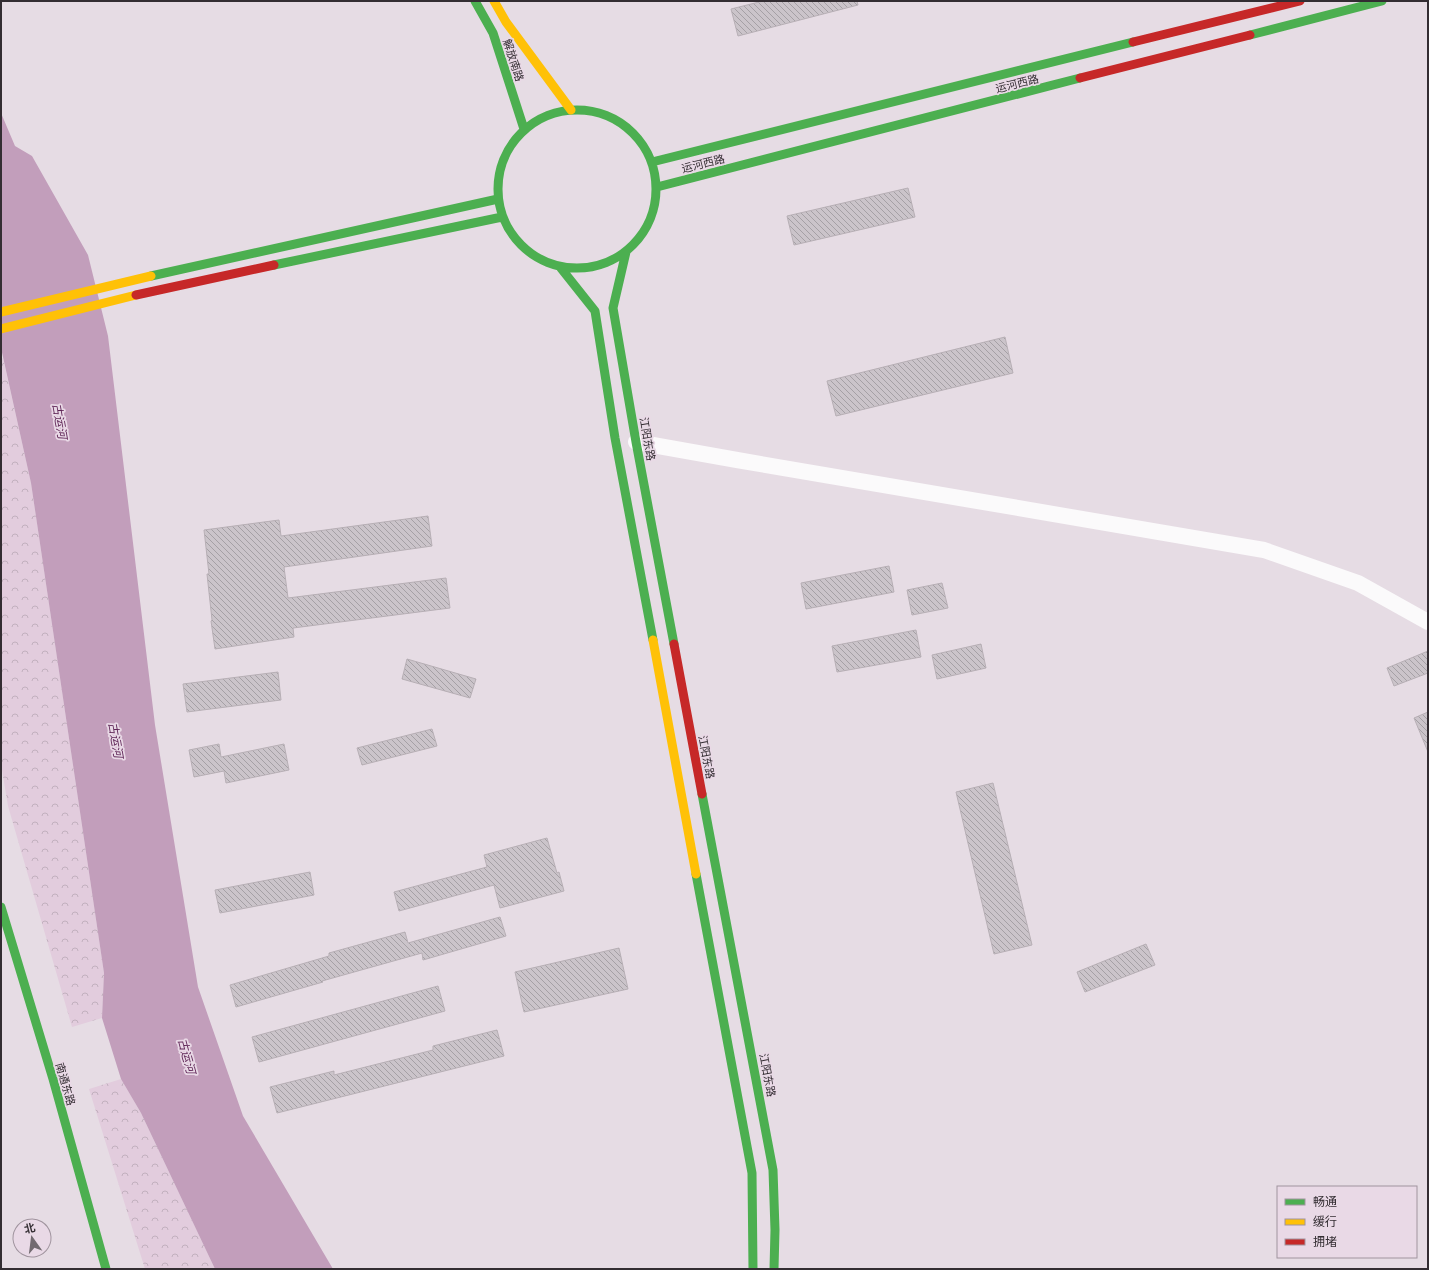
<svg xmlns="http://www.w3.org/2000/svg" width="1429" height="1270" font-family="Manrope,'Noto Sans SC',sans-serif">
	<defs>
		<pattern id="park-crowns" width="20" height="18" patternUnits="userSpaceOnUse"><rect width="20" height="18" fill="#e2ccdd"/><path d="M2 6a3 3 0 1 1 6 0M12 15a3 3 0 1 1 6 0" fill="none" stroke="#c2b0be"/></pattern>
		<pattern id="building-back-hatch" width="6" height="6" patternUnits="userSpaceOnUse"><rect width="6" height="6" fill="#cbc4ca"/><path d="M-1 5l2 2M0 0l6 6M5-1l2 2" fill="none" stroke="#a5a0a5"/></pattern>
	</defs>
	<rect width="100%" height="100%" fill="#e6dce4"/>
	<path fill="url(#park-crowns)" d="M3,358L31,483L104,973L102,1018L72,1027L8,806L1,764V359Z
		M121,1079L141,1113L215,1269H145L89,1089Z"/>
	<path fill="#c29ebb" d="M1,113L15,146L32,156L88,255L108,336L155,725L198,987L243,1116L333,1269H215L141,1113L121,1079L102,1018L104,973L31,483L1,348Z"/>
	<path fill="url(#building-back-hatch)" stroke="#b7afb5" d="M763,1H857L858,5L738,36L731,9Z
		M908,188L915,217L794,245L787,216Z
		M1005,337L1013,373L836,416L827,381Z
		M428,516L432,546L284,567L288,598L446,578L450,608L293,628L294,637L215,649L211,621L212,620L207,574H209L204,530L279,520L281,536Z
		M889,566L894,592L806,609L801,583Z
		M942,583L948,608L912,615L907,590Z
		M916,630L921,657L837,672L832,646Z
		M981,644L986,668L937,679L932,655Z
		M1428,651V673L1394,686L1387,668Z
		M407,659L476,679L470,698L402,679Z
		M278,672L281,700L187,712L183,684Z
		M1428,712V752L1414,718Z
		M432,729L437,746L362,765L357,748Z
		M219,744L221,757L284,744L289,770L226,783L224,771L194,777L189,750Z
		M993,783L1032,945L994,954L956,792Z
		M547,838L557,873L559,872L564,891L500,908L494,885L399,911L394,892L487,867L484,855Z
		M310,872L314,895L220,913L215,890Z
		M500,917L506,936L423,960L422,953L322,981L323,982L236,1007L230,985L329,956V953L405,932L408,943Z
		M1146,944L1155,965L1085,992L1077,972Z
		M619,948L628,989L524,1012L515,972Z
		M438,986L445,1011L259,1062L252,1037Z
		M497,1030L504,1056L277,1113L270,1087L334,1071V1075L433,1050V1046Z"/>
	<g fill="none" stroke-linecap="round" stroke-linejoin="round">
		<path stroke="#fbfafb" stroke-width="16" d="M636,442L737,460L1264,550L1358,583L1428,622"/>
		<path stroke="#4caf50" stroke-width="9" d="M475,1L493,33L524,129
			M1250,35L1382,1
			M498 189a79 79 0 1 1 158 0a79 79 0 1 1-158 0Z
			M652,162L1133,42
			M657,187L1080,78
			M626,252L613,308L636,442L674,644
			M274,265L502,217
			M560,267L595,311L615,438L653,640
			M151,276L498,199
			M702,794L773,1170L775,1230L774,1269
			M696,874L752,1173L753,1269
			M1,907L53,1079L106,1269"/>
		<path stroke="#ffc107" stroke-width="9" d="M494,1L506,22L571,110
			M1,312L151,276
			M1,329L136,295
			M653,640L696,874"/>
		<path stroke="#c62828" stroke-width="9" d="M1133,42L1300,1
			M1080,78L1250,35
			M136,295L274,265
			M674,644L702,794"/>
	</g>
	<g text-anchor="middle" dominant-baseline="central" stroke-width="3.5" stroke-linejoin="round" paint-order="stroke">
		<g font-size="11" fill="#332d32" stroke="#e9d9e6">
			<text transform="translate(514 60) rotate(72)">解放南路</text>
			<text transform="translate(1017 83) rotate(-14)">运河西路</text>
			<text transform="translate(703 163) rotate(-14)">运河西路</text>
			<text transform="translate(648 439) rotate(80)">江阳东路</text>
			<text transform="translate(707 757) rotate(79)">江阳东路</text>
			<text transform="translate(768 1075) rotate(79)">江阳东路</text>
			<text transform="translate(66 1084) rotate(74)">南通东路</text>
		</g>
		<g font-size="12" font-style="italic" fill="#602758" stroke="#e9d9e6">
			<text transform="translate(60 421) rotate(80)">古运河</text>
			<text transform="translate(116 740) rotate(80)">古运河</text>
			<text transform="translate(187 1056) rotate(75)">古运河</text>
		</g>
	</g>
	<rect width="1429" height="1270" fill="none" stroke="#332d32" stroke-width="4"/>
	<rect x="1277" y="1186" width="140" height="72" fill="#e9d9e6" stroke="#a0949e"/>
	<rect x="1285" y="1199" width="20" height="6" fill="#4caf50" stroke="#a0949e"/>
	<text x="1313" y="1206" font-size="12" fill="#332d32">畅通</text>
	<rect x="1285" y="1219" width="20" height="6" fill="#ffc107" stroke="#a0949e"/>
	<text x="1313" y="1226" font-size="12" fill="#332d32">缓行</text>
	<rect x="1285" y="1239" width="20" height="6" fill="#c62828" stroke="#a0949e"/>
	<text x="1313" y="1246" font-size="12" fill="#332d32">拥堵</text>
	<g transform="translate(32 1238) rotate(346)"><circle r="19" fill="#e9d9e6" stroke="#a0949e"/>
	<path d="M0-3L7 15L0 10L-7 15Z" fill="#726a70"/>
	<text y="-6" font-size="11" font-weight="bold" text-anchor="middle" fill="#332d32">北</text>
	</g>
</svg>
